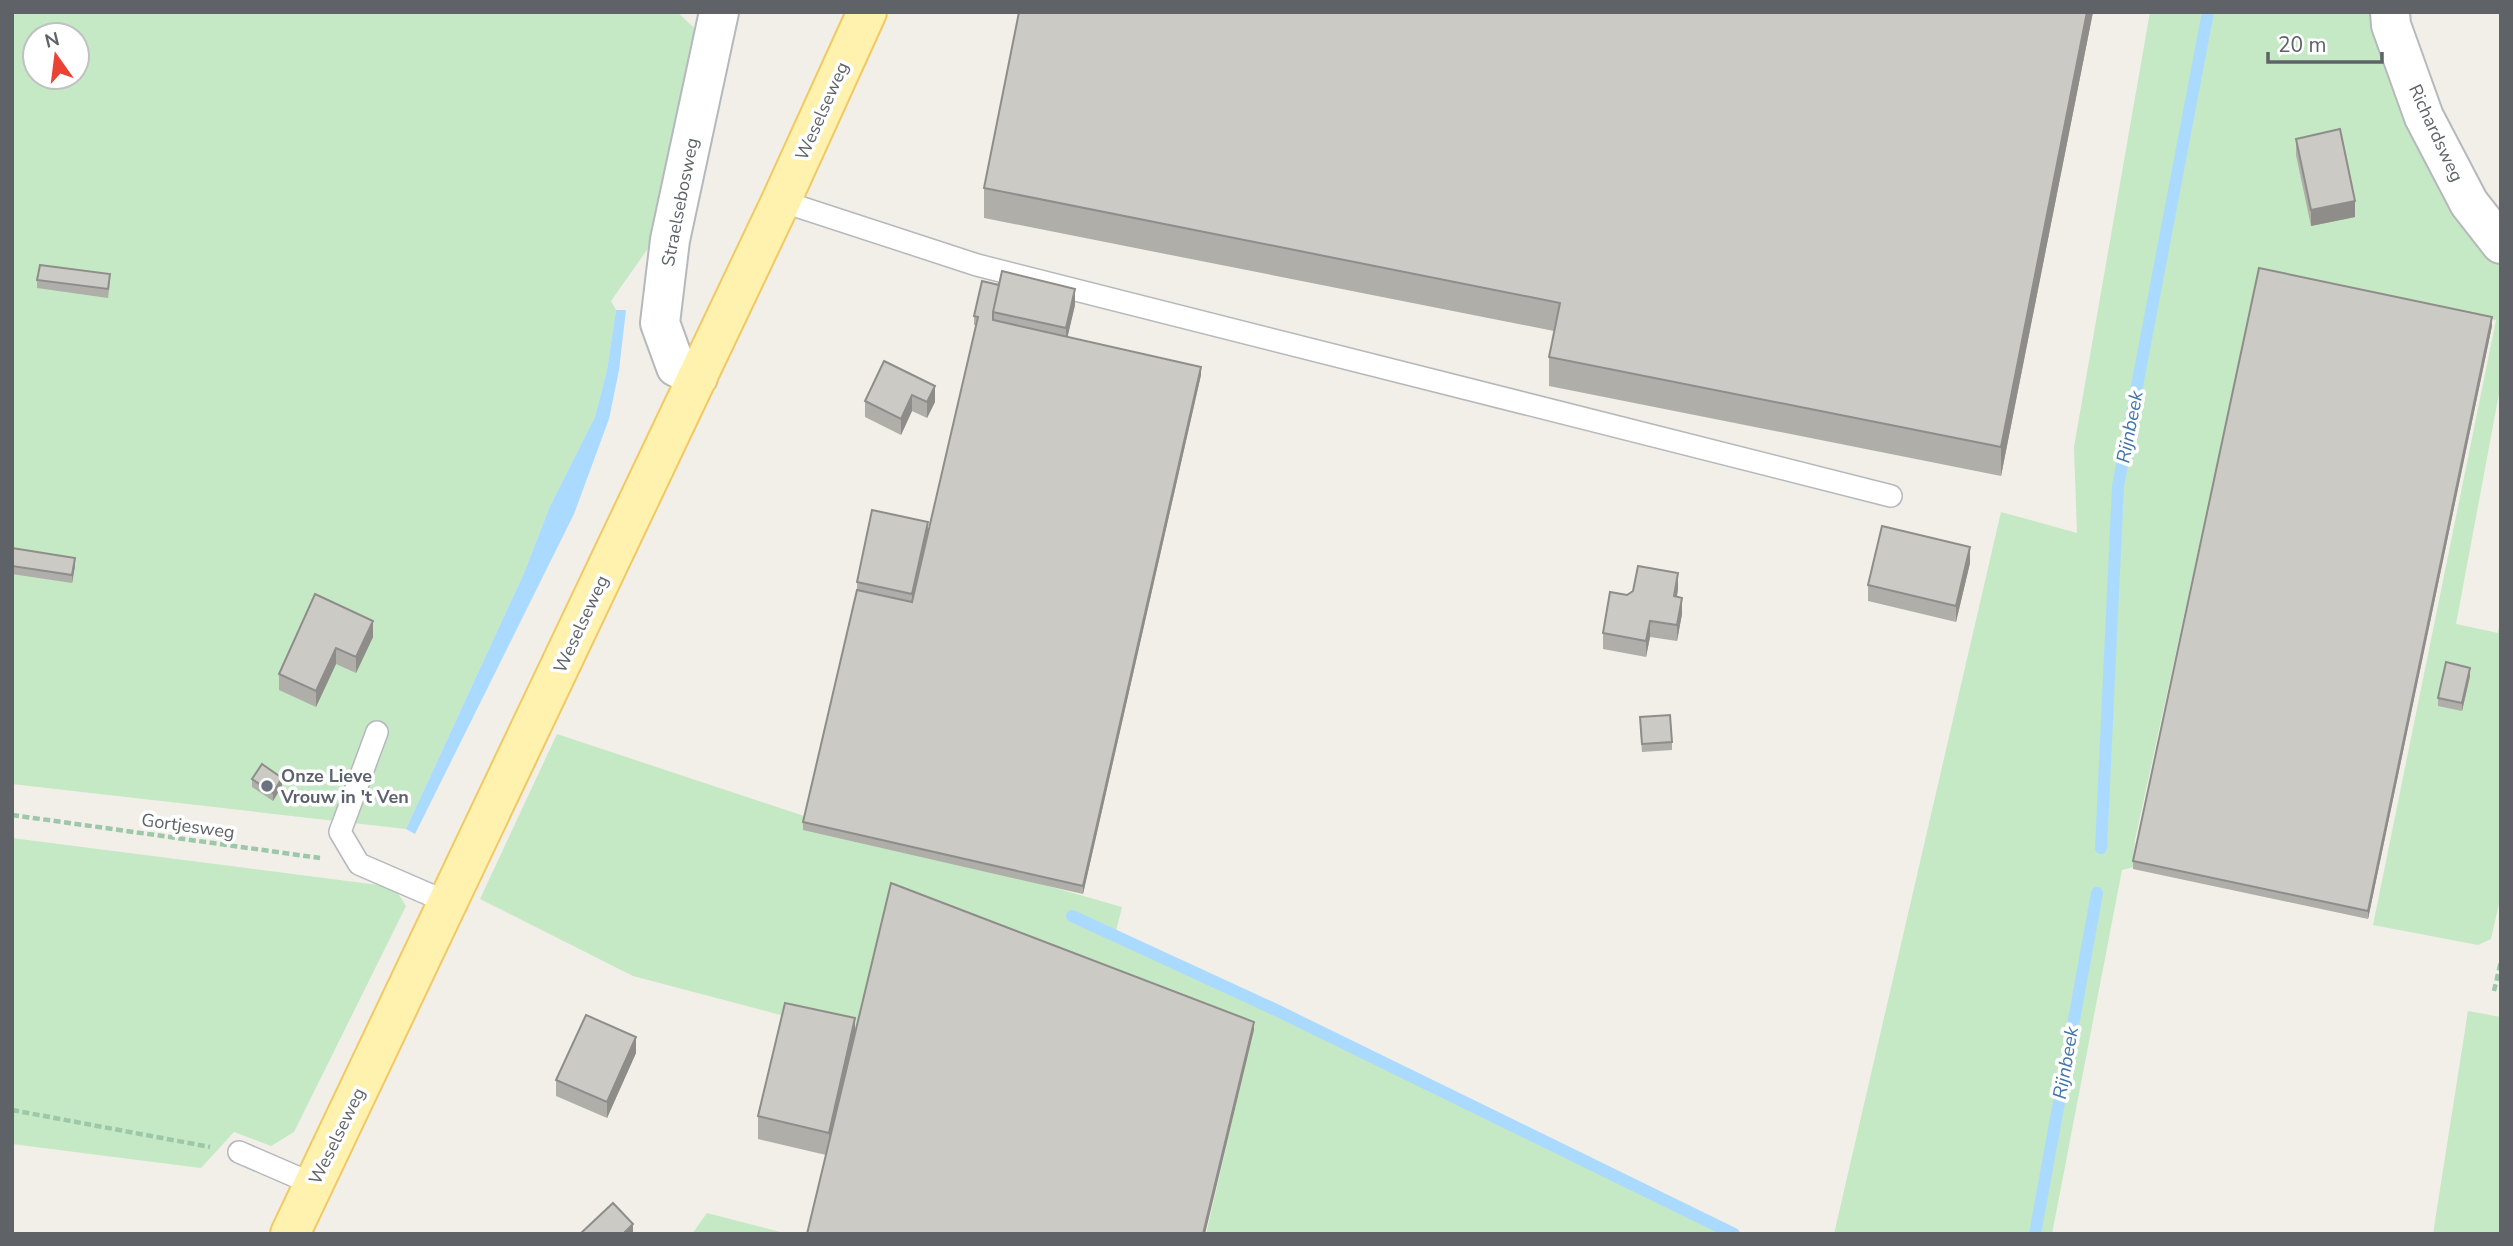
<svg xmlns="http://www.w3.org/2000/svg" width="2513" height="1246" font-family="'Nunito Sans',sans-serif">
	<rect width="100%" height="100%" fill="#f1efe8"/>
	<path fill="#c5e8c5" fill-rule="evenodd" d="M12,12H677L702,35L656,237L611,301L616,310L607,370L595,417L550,506L524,573L406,829L12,784ZM35,35H77V77H35Z
		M2150,12H2371L2376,32L2481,241L2501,267V383L2456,624L2498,633L2501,616V895L2491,939L2478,945L2373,925L2496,320L2258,276L2135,840L2134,857L2138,866L2122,870L2052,1234H1834L2001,512L2077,533L2074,447Z
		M557,734L807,817L1122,907L1115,935L1729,1234H1206L1255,1023L894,884L857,1035L633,976L480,899Z
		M12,838L394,887L406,906L294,1132L271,1146L234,1132L201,1168L12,1144Z
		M2468,1011L2501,1017V1234H2433Z
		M707,1213L788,1234H692Z"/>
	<path fill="#aadaff" d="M616,310H626L619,370L609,419L574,514L415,834L406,829L524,573L550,506L595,417L607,370Z"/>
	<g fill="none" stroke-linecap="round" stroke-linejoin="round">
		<path stroke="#aadaff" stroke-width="12" d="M2101,848L2118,486L2208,12
			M1072,916L1274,1009L1734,1234
			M2035,1234L2097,893"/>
		<g stroke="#b5b8bc" stroke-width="24">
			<path id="service" d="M781,201L977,265L1891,496
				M377,732L340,832L359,864L449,903
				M239,1152L313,1184"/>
		</g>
		<g stroke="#b5b8bc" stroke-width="42">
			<path id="minor" d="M2390,12L2391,25L2424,117L2469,203L2501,244
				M698,377L676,367L660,323L670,240L719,12"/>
		</g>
		<g stroke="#f2c960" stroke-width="42">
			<path id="primary" d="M290,1234L781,201L867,12"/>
		</g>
		<path stroke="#9cc7a9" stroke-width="4.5" stroke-dasharray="7 3.5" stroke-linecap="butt" d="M12,815L320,858
			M2494,991L2501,961
			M12,1110L210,1147"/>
		<use href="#service" stroke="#fff" stroke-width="21"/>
		<use href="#minor" stroke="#fff" stroke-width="38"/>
		<use href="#primary" stroke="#fff2af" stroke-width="38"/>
	</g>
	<path fill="#afaea9" d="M2093,12L2001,476L1549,386V357L1554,331L984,218V188Z
		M2296,139L2355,217L2311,226L2296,155Z
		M37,280L110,282L108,298L37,288Z
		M982,281L1075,305L1067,337L1201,375L1083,894L803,830V822L857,590V582L928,533L977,325H974V316Z
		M2492,326L2368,919L2133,869V861Z
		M884,361L935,402L927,418L912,411L901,435L865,417V401Z
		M12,548L75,566L72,583L12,574Z
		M1970,563L1956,622L1868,601V585Z
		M1678,589L1677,597L1682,614L1677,641L1650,637L1646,657L1603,649V633Z
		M315,594L373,637L356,673L336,664L316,707L279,690V674Z
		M2470,676L2462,711L2438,706V698Z
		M1640,726L1672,742V750L1642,752Z
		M252,779L282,786L273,801L252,787Z
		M1254,1030L826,1155L758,1139V1116L855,1034Z
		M636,1053L607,1118L556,1096V1080Z"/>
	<path fill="#8f8d8a" d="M2087,12H2093L2001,476V447Z
		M2355,201V217L2311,226V210Z
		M1075,289V305L1066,344V328Z
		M2492,317V326L2368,919V911Z
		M1201,367V375L1083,894V886Z
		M935,386V402L927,418V402Z
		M912,395V411L901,435V419Z
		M928,522V538L912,610V594Z
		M1970,547V563L1956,622V606Z
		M75,558V566L72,583V575Z
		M1678,573V589L1674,612V596Z
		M1682,598V614L1677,641V625Z
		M373,621V637L356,673V657Z
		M1650,621V637L1646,657V641Z
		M336,648V664L316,707V691Z
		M2470,668V676L2462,711V703Z
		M282,778V786L273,801V793Z
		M855,1018V1042L829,1156V1133Z
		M1254,1022V1030L1205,1234H1203Z
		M636,1037V1053L607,1118V1102Z
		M633,1224V1234H623Z"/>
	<path fill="#cccac5" stroke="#8f8d8a" stroke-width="2" d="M1019,12H2087L2001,447L1549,357L1560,303L984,188Z
		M2340,129L2355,201L2311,210L2296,139Z
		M40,265L110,274L108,289L37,280Z
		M2259,268L2492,317L2368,911L2133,861Z
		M1002,271L1075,289L1066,328L993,312Z
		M982,281L999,285L993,312V320L1201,367L1083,886L803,822L857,590L912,602L978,317L974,316Z
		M884,361L935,386L927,402L912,395L901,419L865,401Z
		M872,510L928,522L912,594L857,582Z
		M1882,526L1970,547L1956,606L1868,585Z
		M12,548L75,558L72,575L12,566Z
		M1638,566L1678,573L1674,596L1682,598L1677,625L1650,621L1646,641L1603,633L1610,592L1627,595L1633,591Z
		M315,594L373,621L356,657L336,648L316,691L279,674Z
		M2446,662L2470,668L2462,703L2438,698Z
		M1670,715L1672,742L1642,744L1640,717Z
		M262,764L282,778L273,793L252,779Z
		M891,883L1254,1022L1203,1234H807Z
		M785,1003L855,1018L829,1133L758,1116Z
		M586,1015L636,1037L607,1102L556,1080Z
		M613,1203L633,1224L623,1234H580Z"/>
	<circle fill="#6b7280" stroke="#fff" stroke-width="2.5" cx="267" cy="786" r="7"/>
	<g text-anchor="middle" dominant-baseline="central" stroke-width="7" stroke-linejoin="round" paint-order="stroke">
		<g font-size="18" fill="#5f6368" stroke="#fff">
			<text transform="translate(822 111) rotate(-66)">Weselseweg</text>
			<text transform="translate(2436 133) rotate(65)">Richardsweg</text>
			<text transform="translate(680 202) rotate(-79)">Straelsebosweg</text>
			<text transform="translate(581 624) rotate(-65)">Weselseweg</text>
			<text transform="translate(188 826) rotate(8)">Gortjesweg</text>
			<text transform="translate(337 1136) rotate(-64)">Weselseweg</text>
		</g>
		<g font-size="18" font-weight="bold" fill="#5b616d" stroke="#fff" text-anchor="start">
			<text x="281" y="776">Onze Lieve<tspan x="281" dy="21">Vrouw in 't Ven</tspan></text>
		</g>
		<g font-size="19" font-style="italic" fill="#4174aa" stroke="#fff">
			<text transform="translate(2130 427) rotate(-79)">Rijnbeek</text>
			<text transform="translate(2066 1063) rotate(-80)">Rijnbeek</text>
		</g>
	</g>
	<rect width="2513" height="1246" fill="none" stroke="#5f6368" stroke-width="28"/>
	<g transform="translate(56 56) rotate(346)"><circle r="33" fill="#ffffff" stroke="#bfc1c3" stroke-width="2"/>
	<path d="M0-5L12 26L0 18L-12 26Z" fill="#ea4335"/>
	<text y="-10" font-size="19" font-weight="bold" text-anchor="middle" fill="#5f6368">N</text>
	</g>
	<path d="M2268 52v10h114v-10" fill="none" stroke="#5f6368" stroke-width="3.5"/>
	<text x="2278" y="52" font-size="21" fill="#5f6368" stroke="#ffffff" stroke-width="5" paint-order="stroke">20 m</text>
</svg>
